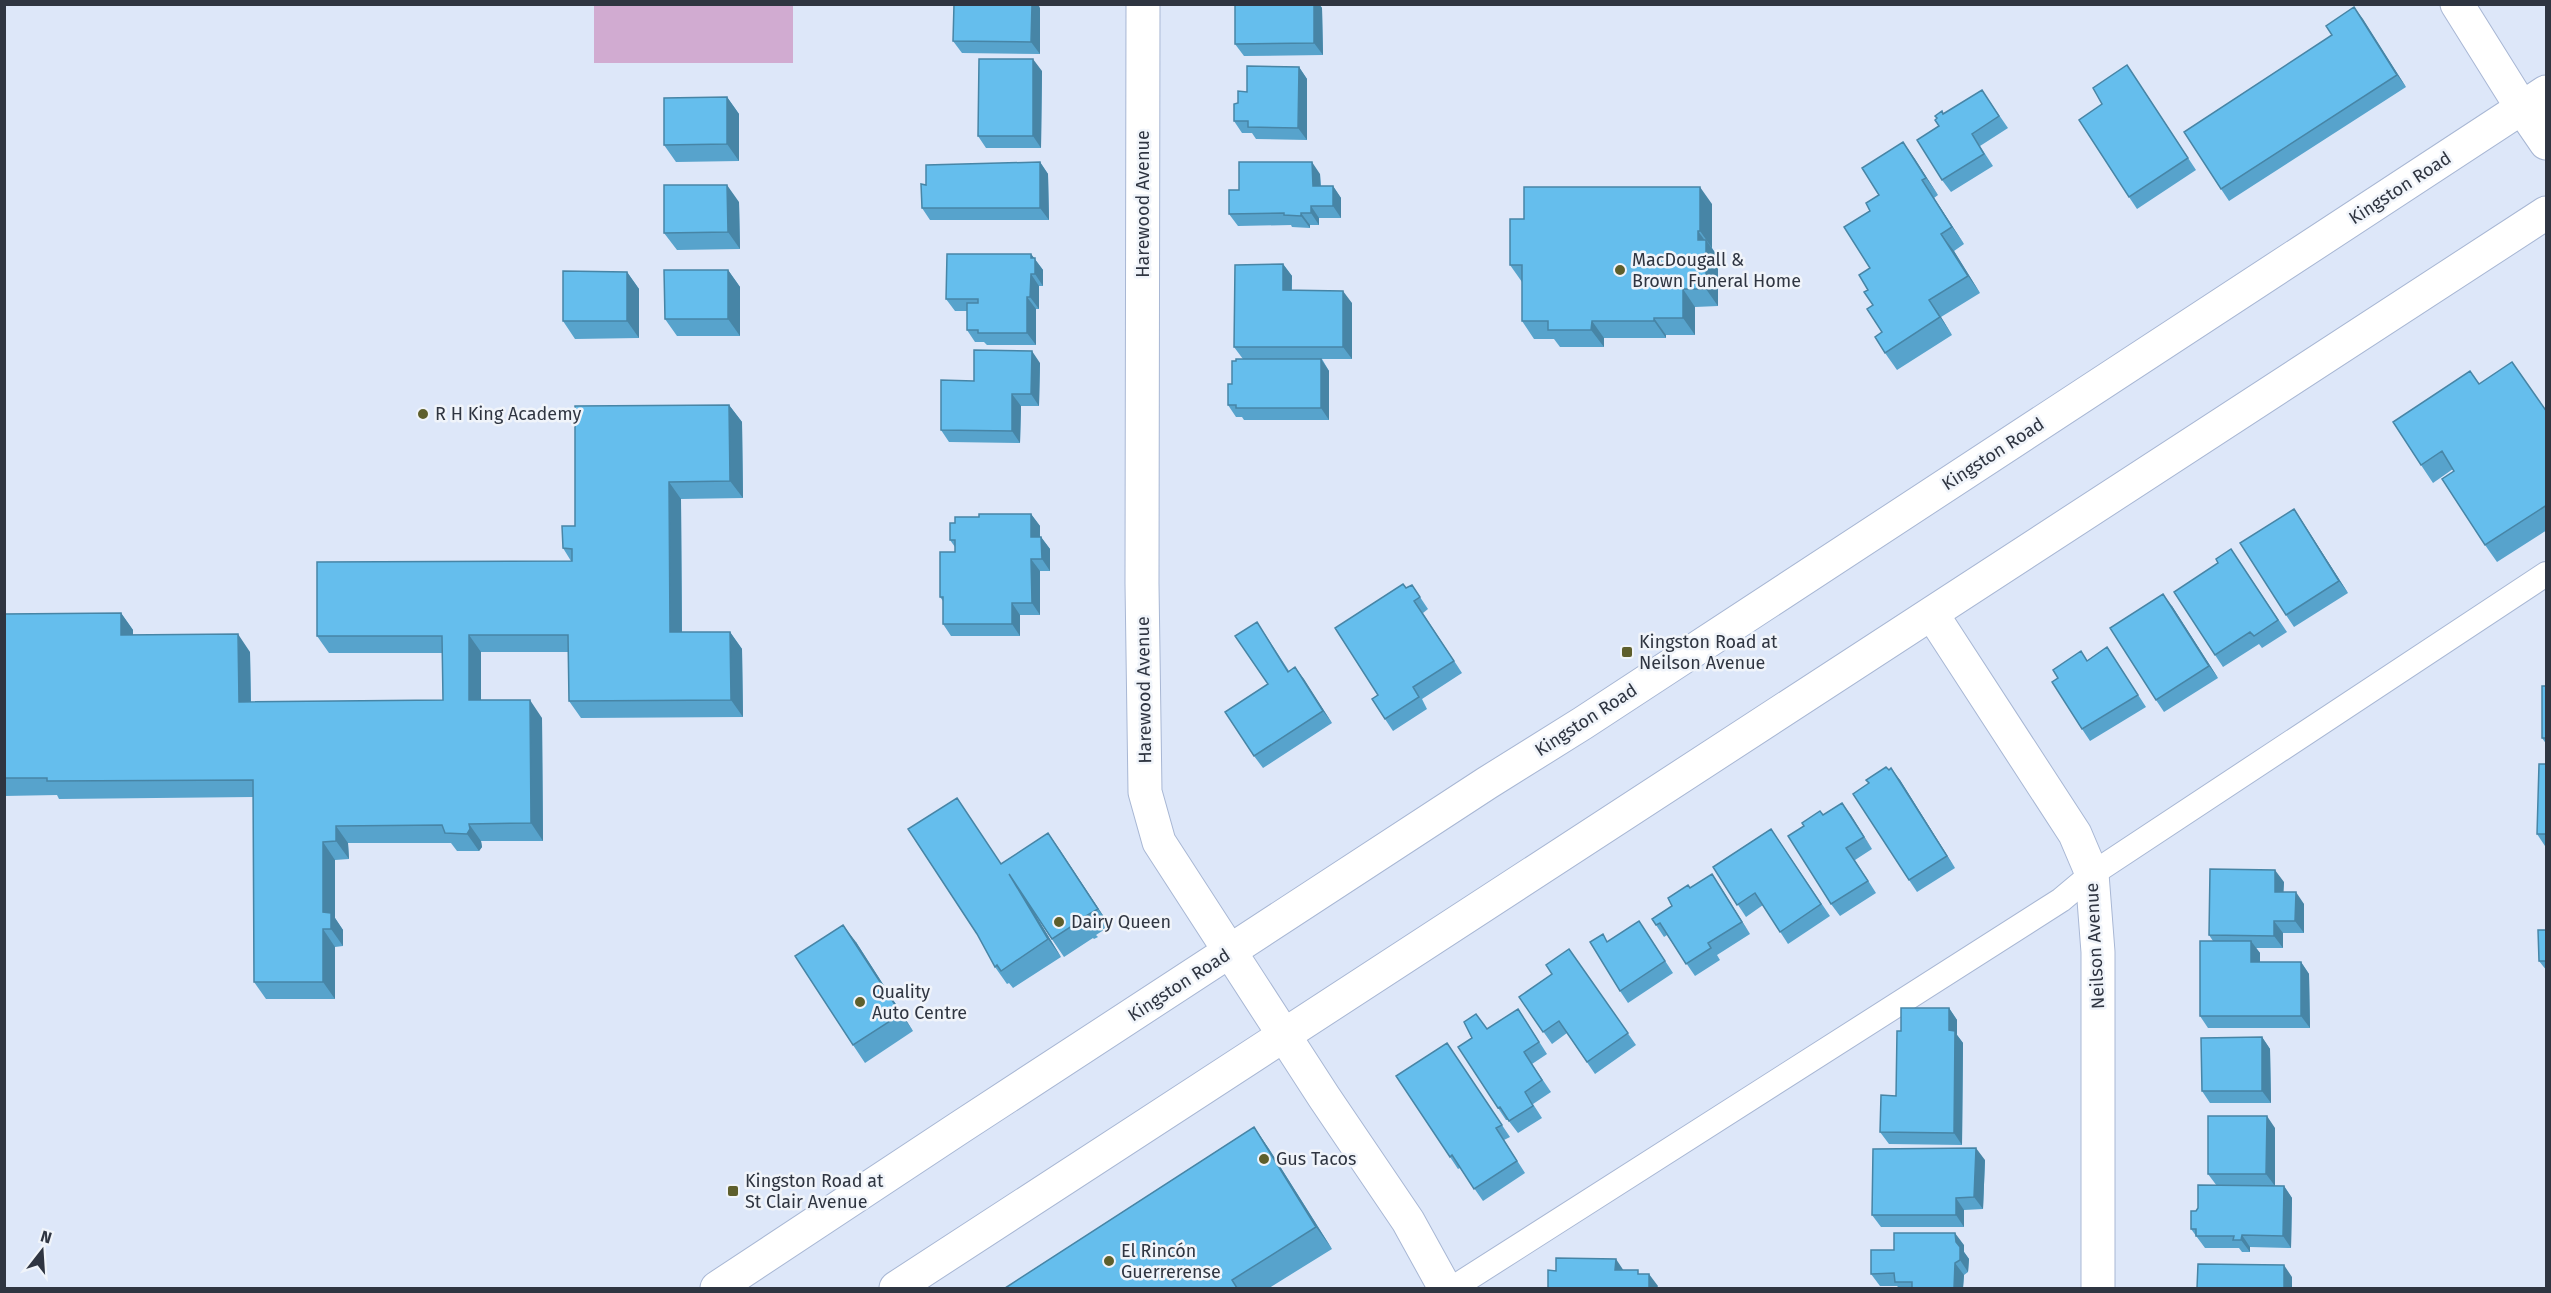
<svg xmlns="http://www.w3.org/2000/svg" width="2551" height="1293" font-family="'Fira Sans',sans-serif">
	<rect width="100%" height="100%" fill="#dde7f9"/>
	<path fill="#d1abd1" d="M594,5H793V63H594Z"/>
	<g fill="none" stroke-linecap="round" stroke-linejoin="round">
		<g stroke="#a8b7d4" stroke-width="26">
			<path id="lane" d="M1453,1288L2061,900L2092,874L2546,574"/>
		</g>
		<g stroke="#a8b7d4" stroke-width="35">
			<path id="street" d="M1143,4L1142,584L1145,792L1159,842L1324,1097L1408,1221L1445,1288
				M2457,4L2522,108L2546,143
				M1932,614L2075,834L2092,874L2098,952V1288"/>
		</g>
		<g stroke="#a8b7d4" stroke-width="35">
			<path id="primary" d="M717,1288L959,1128L1487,783L1583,723L2546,92
				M896,1288L2546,213"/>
		</g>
		<use href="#lane" stroke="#fff" stroke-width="24"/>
		<use href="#street" stroke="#fff" stroke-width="33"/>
		<use href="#primary" stroke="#fff" stroke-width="33"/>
	</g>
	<path fill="#57a3cc" d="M1235,4H1319L1322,8L1323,55L1244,56L1235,44Z
		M2354,7L2406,87L2229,201L2221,189L2332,35Z
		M1040,8V54L962,53L953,41Z
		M2127,65L2196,170L2137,209L2129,197L2102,104Z
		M1299,67L1307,79V140L1256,139L1252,133H1242L1234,121L1238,103L1247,92Z
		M1042,71L1041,148H986L978,136Z
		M727,97L739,114V161L676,162L664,145Z
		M1990,102L2008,128L1980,146L1993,166L1951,192L1942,180L1939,126L1943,114Z
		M1903,142L1938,195L1934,198L1964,244L1954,251L1980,293L1941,317L1952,335L1897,370L1885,353L1882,332L1868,290L1870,268V211L1879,195Z
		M1040,162L1048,174L1049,220H930L922,208L926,185Z
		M1320,174L1321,186H1333L1341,198V218H1319V225H1310V228L1292,227L1291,225L1238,226L1229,214L1239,190Z
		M739,202L740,249L677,250L664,233Z
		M1712,204V248L1718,257V306L1695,307V335H1666V338H1604V347H1560L1554,339H1534L1522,321V282L1510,265L1524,219Z
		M1031,254L1043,270V286H1039V309H1036V345H987L984,342H975L967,330V311H955L946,299Z
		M1283,264L1292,276V290L1352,303V359H1322L1329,371V420H1244L1242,417H1236L1228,405L1236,361L1243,359L1234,347Z
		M728,270L740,287V336H677L665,319Z
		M627,272L639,289V338L575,339L563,321Z
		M1040,363L1039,406H1021L1020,443L949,442L941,430L974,381Z
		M2479,384L2547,412V530L2497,562L2485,545L2453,469L2433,483L2421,465Z
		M729,405L742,422L743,498L681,499L682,632H730L742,649L743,717L581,718L569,701V652H481V700L542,718L543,841H481L482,847L479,851H457L451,843H348L349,859L335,860V918L343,930V946L335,947V999H266L254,982L253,797L59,799L57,795L4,796V614L121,613L133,630V635L250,652L251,702L443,700L442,653H329L317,636L571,561L563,548L575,526Z
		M2294,509L2348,593L2294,627L2286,615Z
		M1031,514L1040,526V537H1041L1050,549V571H1040V615H1020V636H951L943,624V601L940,597L955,552V547L950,540L955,523L979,517Z
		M2231,549L2287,632L2262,648L2259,644L2223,667L2215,655L2218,563Z
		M1412,585L1428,609L1423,613L1462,673L1422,699L1427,709L1393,731L1385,719L1378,695L1406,588Z
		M2172,606L2218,678L2164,712L2156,700Z
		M1265,634L1289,671L1295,667L1332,723L1263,768L1254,756L1268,684Z
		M2107,647L2146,707L2090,741L2082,729L2088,660Z
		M2547,686V745L2542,738Z
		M2547,764V846H2545L2537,834Z
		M1889,770L1900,780L1955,868L1917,892L1909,880Z
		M1842,803L1872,849L1855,860L1876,893L1840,916L1831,904L1823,815Z
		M1771,829L1830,916L1788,944L1763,905L1746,917L1713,867Z
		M1048,833L1110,926L1096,935L1098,937L1094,939L1093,938L1064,957L1032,910L1061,957L1013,988L1009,983L1007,984L995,967L1002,864Z
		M1712,874L1750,934L1717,955L1720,960L1695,976L1667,935L1664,937L1656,925L1672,906L1690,888Z
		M2284,882L2283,892L2304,904V933H2283V948H2256L2260,953V962H2301L2309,974L2310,1028H2208L2200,1016L2213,941L2209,935Z
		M2547,930V971L2539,961Z
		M1647,933L1673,973L1628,1003L1620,991L1608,941Z
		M856,942L913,1031L865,1063L853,1045Z
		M1569,949L1636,1045L1595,1074L1567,1033L1552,1044L1519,997L1552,974Z
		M1949,1008L1957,1020V1035L1963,1043L1962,1145L1889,1144L1880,1132L1896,1096L1901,1031Z
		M1526,1021L1547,1054L1532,1064L1551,1092L1533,1104L1542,1118L1518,1133L1508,1120H1506L1498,1108L1487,1029Z
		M2262,1037L2270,1049L2271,1103H2210L2202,1091Z
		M1447,1043L1510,1137L1504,1140L1525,1173L1483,1201L1460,1168L1458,1169L1450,1157Z
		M1254,1127L1269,1149L1332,1249L1269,1288H1005Z
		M2275,1128V1186H2284L2292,1198L2291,1248L2250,1247V1252H2242L2239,1248H2205L2191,1229L2196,1211L2217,1186L2208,1174Z
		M1985,1160L1983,1209L1964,1210V1227H1881L1872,1215Z
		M1964,1245V1252L1969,1259L1968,1272L1964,1275L1963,1288H1899L1897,1286H1880L1871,1274L1894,1250Z"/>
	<path fill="#4785a6" d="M1032,4H1038L1040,8V54L1031,42Z
		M1314,4H1319L1322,8L1323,55L1314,43Z
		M2354,7L2363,19L2406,87L2397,75Z
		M1033,59L1042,71L1041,148L1033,136Z
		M1299,67L1307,79V140L1298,128Z
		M727,97L739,114V161L727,144Z
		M1903,142L1915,159L1938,195L1926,178Z
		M1040,162L1048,174L1049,220L1040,208Z
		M1312,162L1320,174L1321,198L1313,186Z
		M1922,180L1934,198L1964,244L1952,227Z
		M727,185L739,202L740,249L728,232Z
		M1333,186L1341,198V218L1333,206Z
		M1700,187L1712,204V248L1700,231Z
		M1311,206L1319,218V225L1311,213Z
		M1301,213L1310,225V228L1301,216Z
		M1698,231L1706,242V240L1718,257V306L1706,289L1698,240Z
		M1941,234L1954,251L1980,293L1968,276Z
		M1031,254L1043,270V286L1035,274L1031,258Z
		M1283,264L1292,276L1291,302L1283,290Z
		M728,270L740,287V336L728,319Z
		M627,272L639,289V338L627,321Z
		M1031,274L1039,286V309L1030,297Z
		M1683,289L1695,307V335L1683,318Z
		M1343,291L1352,303V359L1343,347Z
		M1027,297L1036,309V345L1027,333Z
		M1929,300L1941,317L1952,335L1940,317Z
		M1654,318L1666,335V338L1654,321Z
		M1592,321L1604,338V347L1591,330Z
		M1032,351L1040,363L1039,406L1031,394Z
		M1321,359L1329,371V420L1321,408Z
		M1012,394L1021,406L1020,443L1012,431Z
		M729,405L742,422L743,498L730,481Z
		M669,482L681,499L682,650L670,632Z
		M2294,509L2302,521L2348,593L2339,581Z
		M1031,514L1040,526V549L1031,537Z
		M1041,537L1050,549V571L1042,559Z
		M1031,559L1040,571V615L1032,603Z
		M2163,594L2172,606L2218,678L2209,666Z
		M1012,603L1020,615V636L1012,624Z
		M121,613L133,630V652L121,635Z
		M730,632L742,649L743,717L731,700Z
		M238,634L250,652L251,719L239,702Z
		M469,635L481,652V718L469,700Z
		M1295,667L1304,679L1332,723L1323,711Z
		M530,700L542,718L543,841L531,823Z
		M1891,768L1900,780L1955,868L1947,856Z
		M1842,803L1851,815L1872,849L1864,837Z
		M469,824L481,841L482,847L479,851L467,834Z
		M336,826L348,843L349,859L336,841Z
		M1048,833L1060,850L1110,926L1098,909Z
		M323,842L335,860V918L343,930V946L331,929L323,912Z
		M2275,870L2284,882L2283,904L2275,892Z
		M1712,874L1720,886L1750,934L1742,922Z
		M1012,880L1021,891L1061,957L1048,939Z
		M2296,892L2304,904V933L2295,921Z
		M2274,921L2283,933V948L2274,936Z
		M843,925L856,942L913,1031L901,1014Z
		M323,929L335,947V999L323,982Z
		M2251,941L2260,953V974L2251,962Z
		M2301,962L2309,974L2310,1028L2301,1016Z
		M1949,1008L1957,1020V1035L1963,1043L1962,1145L1954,1133L1949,1030Z
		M2262,1037L2270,1049L2271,1103L2262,1091Z
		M2267,1116L2275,1128V1186L2266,1174Z
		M1254,1127L1269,1149L1332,1249L1316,1227Z
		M1976,1148L1985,1160L1983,1209L1974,1197Z
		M2284,1186L2292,1198L2291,1248L2283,1236Z
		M1956,1198L1964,1210V1227L1956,1215Z
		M1955,1233L1964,1245V1252L1969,1259L1968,1272L1960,1260L1956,1242Z
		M2242,1235L2250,1247V1252L2241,1240Z
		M1616,1259L1624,1271L1615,1270Z
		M1955,1263L1964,1275L1963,1288H1954Z
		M2284,1265L2292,1277V1288H2284Z
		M1649,1274L1658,1286L1657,1288H1649Z"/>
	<path fill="#65beed" stroke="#4785a6" stroke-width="1.5" d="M954,4H1032L1031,42L953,41Z
		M1235,4H1314V43L1235,44Z
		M2354,7L2397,75L2221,189L2184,132L2332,35L2326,26Z
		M979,59H1033V136H978Z
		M2127,65L2188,158L2129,197L2079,120L2102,104L2093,88Z
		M1247,66L1299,67L1298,128L1248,127V121H1234V104L1238,103V91L1247,92Z
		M1982,90L1999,116L1972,134L1984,154L1942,180L1917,140L1939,126L1935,120L1937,118L1935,116L1942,111L1943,114Z
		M727,97V144L664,145V98Z
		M1903,142L1926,178L1922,180L1952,227L1941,234L1968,276L1929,300L1940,317L1885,353L1875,337L1882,332L1867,309L1873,305L1864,292L1868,290L1859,275L1870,268L1844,227L1870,211L1866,203L1879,195L1862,168Z
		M1040,162V208H922L921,184L926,185V165Z
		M1239,162H1312L1313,186H1333V206H1311V213H1301V216L1284,215V213L1229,214V190H1239Z
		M664,185H727L728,232L664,233Z
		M1524,187H1700V231H1698V240H1706V289H1683V318H1654V321H1592L1591,330H1548V321H1522V265H1510V219H1524Z
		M947,254H1031V258H1035V274H1031L1030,297H1027V333H978V330H967V303H978V299H946Z
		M1283,264V290L1343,291V347H1234L1235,265Z
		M664,270H728V319H665Z
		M563,271L627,272V321H563Z
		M974,350L1032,351L1031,394H1012V431L941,430V380L974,381Z
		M1236,359H1321V408H1236V405H1228V384H1232V361H1236Z
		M2512,362L2547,412V505L2485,545L2442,479L2454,471L2442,451L2421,465L2393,422L2470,371L2479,384Z
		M729,405L730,481L669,482L670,632H730L731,700L569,701L568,635H469V700H530L531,823L469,824L470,829L467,834L445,833L442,825L336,826V841L323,842V912L331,913V929H323V982H254L253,780L47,781V778H4V614L121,613V635L238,634L239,702L443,700L442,636H317V562L572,561V549L563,548L562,526H575V406Z
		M2294,509L2339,581L2286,615L2240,543Z
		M979,514H1031V537H1041L1042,559H1031L1032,603H1012V624H943V597H940V552H955V540H950V523H955V517H979Z
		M2231,549L2278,620L2254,636L2250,632L2215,655L2174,592L2218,563L2216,559Z
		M1403,584L1406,588L1412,585L1420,597L1414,601L1454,661L1413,687L1419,697L1385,719L1372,699L1378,695L1335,628Z
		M2163,594L2209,666L2156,700L2110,628Z
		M1257,622L1288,672L1295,667L1323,711L1254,756L1225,712L1268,684L1235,636Z
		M2107,647L2138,695L2082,729L2052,682L2058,678L2053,670L2081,651L2087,661Z
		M2542,686H2547V738H2542Z
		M2539,764H2547V834H2537Z
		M1886,767L1889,770L1891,768L1947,856L1909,880L1853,794L1869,783L1866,780Z
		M957,798L1001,864L1048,833L1098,909L1084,917L1085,919L1082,922L1081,920L1052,939L1009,874L1048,939L1001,971L997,965L995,967L977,934L908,829Z
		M1842,803L1864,837L1846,848L1868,881L1831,904L1788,836L1804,826L1802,823L1820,811L1823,815Z
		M1771,829L1821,904L1780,932L1755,893L1737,905L1713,867Z
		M2210,869L2275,870V892H2296L2295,921H2274V936L2209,935Z
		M1712,874L1742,922L1708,943L1711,948L1686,964L1660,923L1656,925L1652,919L1672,906L1668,898L1688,885L1690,888Z
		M1639,921L1665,961L1620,991L1590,942L1603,934L1607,942Z
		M843,925L901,1014L853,1045L795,956Z
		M2538,930H2547V961H2539Z
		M2200,941H2251V962H2301V1016H2200Z
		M1569,949L1628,1033L1587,1062L1559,1021L1543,1032L1519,997L1552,974L1546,965Z
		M1901,1008H1949V1030L1955,1031L1954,1133L1880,1132L1881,1095L1896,1096L1897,1031H1901Z
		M1518,1009L1539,1042L1524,1052L1542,1080L1525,1092L1533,1106L1509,1121L1500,1107L1498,1108L1458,1047L1472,1038L1464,1022L1476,1014L1487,1029Z
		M2262,1037V1091H2202L2201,1038Z
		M1447,1043L1502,1125L1496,1128L1517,1161L1474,1189L1452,1155L1450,1157L1396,1076Z
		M2208,1116H2267L2266,1174H2208Z
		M1254,1127L1316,1227L1232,1280L1237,1288H1005Z
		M1976,1148L1974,1197L1956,1198V1215H1872L1873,1149Z
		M2198,1185L2284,1186L2283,1236L2242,1235L2241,1240H2233L2234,1236H2196V1229H2191V1211H2196L2198,1208Z
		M1894,1233H1955L1956,1242L1960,1247V1260L1955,1263L1954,1288H1912V1282H1895L1894,1273L1871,1274V1250H1894Z
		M1556,1258L1616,1259L1615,1270H1638V1274H1649V1288H1548V1270L1556,1271Z
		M2198,1264L2284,1265V1288H2197Z"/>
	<g fill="#5e5f2c" stroke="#f0f4fa" stroke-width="2">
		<circle cx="1620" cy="270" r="6"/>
		<circle cx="423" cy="414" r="6"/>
		<rect x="1621" y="646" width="12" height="12" rx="3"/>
		<circle cx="1059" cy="922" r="6"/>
		<circle cx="860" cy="1002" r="6"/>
		<circle cx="1264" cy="1159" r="6"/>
		<rect x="727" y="1185" width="12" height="12" rx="3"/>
		<circle cx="1109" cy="1261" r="6"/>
	</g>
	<g text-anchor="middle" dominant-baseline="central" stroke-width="5" stroke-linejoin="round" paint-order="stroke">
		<g font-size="18" fill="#2f3541" stroke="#f0f4fa">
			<text transform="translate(2400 188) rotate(-33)">Kingston Road</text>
			<text transform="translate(1143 204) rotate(-90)">Harewood Avenue</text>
			<text transform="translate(1993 454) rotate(-33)">Kingston Road</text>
			<text transform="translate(1144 690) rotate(-91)">Harewood Avenue</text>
			<text transform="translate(1586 720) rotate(-33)">Kingston Road</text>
			<text transform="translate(2095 946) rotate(-93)">Neilson Avenue</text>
			<text transform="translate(1179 985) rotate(-33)">Kingston Road</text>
		</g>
		<g font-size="18" fill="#2f3541" stroke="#f0f4fa" text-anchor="start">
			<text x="1632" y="260">MacDougall &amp;<tspan x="1632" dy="21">Brown Funeral Home</tspan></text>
			<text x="435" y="414">R H King Academy</text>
			<text x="1639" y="642">Kingston Road at<tspan x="1639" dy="21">Neilson Avenue</tspan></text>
			<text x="1071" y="922">Dairy Queen</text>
			<text x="872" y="992">Quality<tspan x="872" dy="21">Auto Centre</tspan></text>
			<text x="1276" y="1159">Gus Tacos</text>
			<text x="745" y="1181">Kingston Road at<tspan x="745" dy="21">St Clair Avenue</tspan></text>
			<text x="1121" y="1251">El Rincón<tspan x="1121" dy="21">Guerrerense</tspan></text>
		</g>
	</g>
	<rect width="2551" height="1293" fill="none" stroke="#2f3541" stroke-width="12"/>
	<g transform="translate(42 1251) rotate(17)" stroke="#f0f4fa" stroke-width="4.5" paint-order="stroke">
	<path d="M0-4.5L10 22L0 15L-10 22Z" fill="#2f3541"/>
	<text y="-9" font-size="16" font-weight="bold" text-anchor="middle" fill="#2f3541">N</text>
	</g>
</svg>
